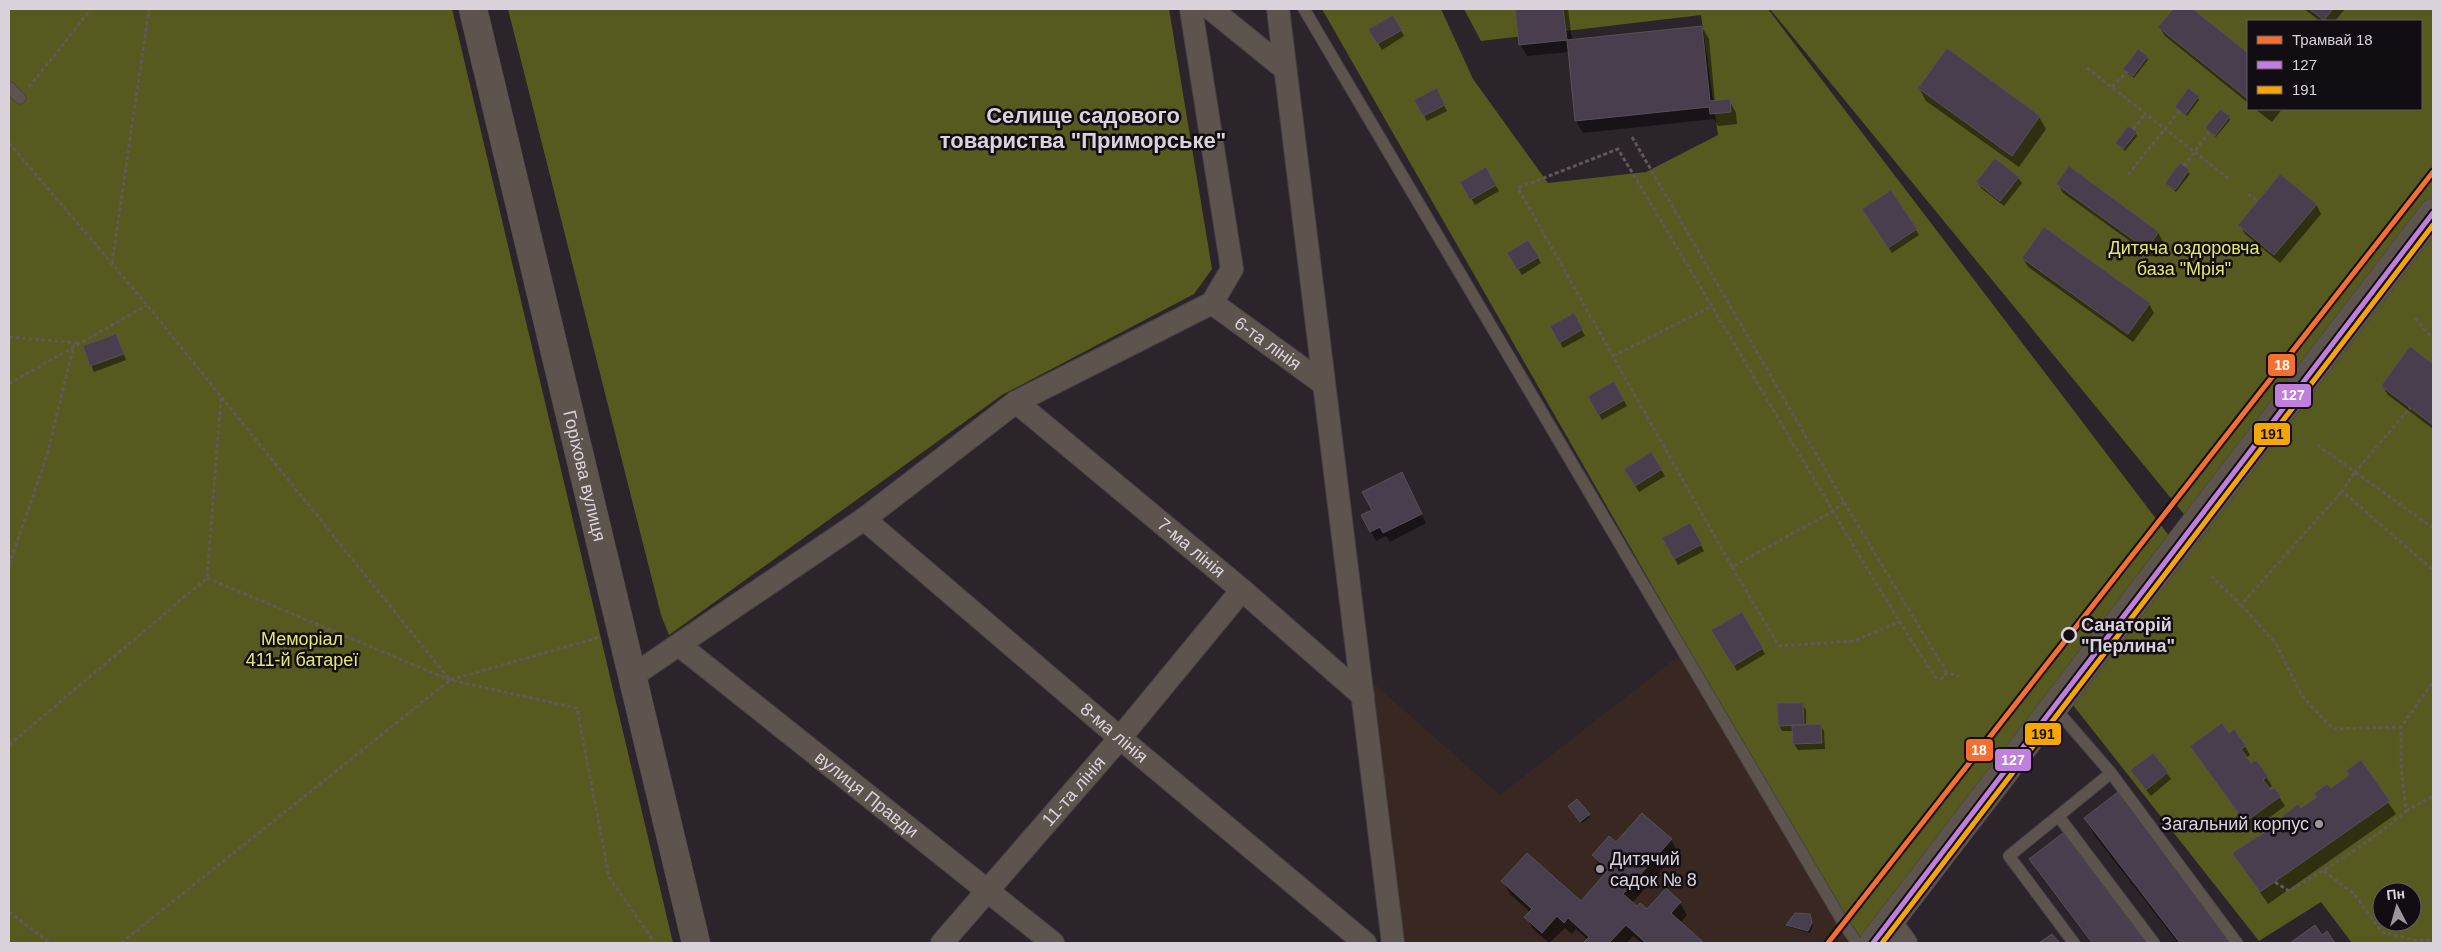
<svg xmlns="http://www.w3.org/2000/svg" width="2442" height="952" font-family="Helvetica,sans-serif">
	<rect width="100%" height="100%" fill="#2b252b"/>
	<path fill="#382821" d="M1679,656L1851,943H1400L1373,683L1500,795Z"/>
	<path fill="#575a1e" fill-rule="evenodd" d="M9,9H452L673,943H9Z
		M508,9H1169L1212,269L1194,294L1002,395L669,635L661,615Z
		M1322,9H1441L1473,79L1548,183L1646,172L1718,135L1701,15L1481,41L1464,9H1768L2173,541L1863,943L1822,882Z
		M1770,9H2433V202L2188,519ZM2248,21H2421V109H2248Z
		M2433,229V943H2352L2321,902L2259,941L2069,700ZM2382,892H2412V922H2382Z"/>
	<path fill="#0007" d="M1516,9H1568L1572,40L1702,27L1709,39L1715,102L1729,100L1736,113L1737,124L1718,126L1714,119L1583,133L1576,121L1569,52L1527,56L1520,44Z
		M2174,9H2191L2248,55V103L2165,36L2159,27Z
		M2304,9H2345L2335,21H2320Z
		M1393,16L1404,36L1382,50L1370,29Z
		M1947,50L2039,117L2046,129L2019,167L1926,101L1919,88Z
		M2147,57L2148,60L2134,78L2126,72L2125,69Z
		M1436,90L1447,111L1427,121L1416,100Z
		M2198,97L2199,100L2187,116L2176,107Z
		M2255,109H2282L2272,122Z
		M2229,117L2230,120L2216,137L2206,128Z
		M2136,133L2137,136L2125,151L2118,145L2116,143Z
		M2180,165L2190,174L2176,192L2166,184Z
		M1485,169L1499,191L1475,205L1462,183Z
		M2018,178L2022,183L2004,206L1981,188L1977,182Z
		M2058,184L2158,232L2163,242L2152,257L2063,193Z
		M2316,204L2321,214L2280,263L2245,234L2240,225Z
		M1867,215L1916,230L1919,235L1892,253Z
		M1528,242L1541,263L1522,275L1509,253Z
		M2023,258L2149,304L2154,313L2133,342L2028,267Z
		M1573,314L1585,336L1563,348L1551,326Z
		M116,335L126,360L94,372L84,347Z
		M2410,348L2433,365V429L2388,395L2382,386Z
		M1614,383L1627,406L1602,420L1589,397Z
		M1651,454L1665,476L1639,492L1626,470Z
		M1406,483L1426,523L1390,542L1386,536L1376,541L1363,516L1373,510Z
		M1690,525L1704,551L1678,565L1664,539Z
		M1742,614L1765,654L1737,671L1713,630Z
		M1802,704L1806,710V726H1821L1824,731L1825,749L1798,750L1794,744V731H1782L1779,725Z
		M2229,735L2245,746L2250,755L2246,758L2251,765L2256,761L2272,786L2268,789L2270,792L2274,789L2285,806L2251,831L2191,747Z
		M2153,754L2171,779L2151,796L2135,776Z
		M2360,762L2396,814L2268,904L2234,854L2350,776Z
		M1571,809L1588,815L1590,817L1582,823Z
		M1642,814L1671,840L1678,852L1632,903L1647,911L1680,903L1687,915L1680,923L1702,943H1641L1633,936L1627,943H1585L1588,940L1576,929L1572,934L1565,928L1549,943L1533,929L1526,917L1530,912L1510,894L1503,882L1581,903L1607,874L1593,856L1616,844Z
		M2085,818L2233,943H2178L2095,836Z
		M2063,834L2144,943H2091L2037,871L2030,859Z
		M1809,915L1813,926L1810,933L1789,927L1788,925Z"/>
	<path fill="#493e4e" stroke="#555156" d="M1515,9H1563L1567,40L1519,45Z
		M2173,9H2193L2248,53V99L2158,27Z
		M2309,9H2333L2324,20Z
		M1393,15L1402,30L1377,44L1368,29Z
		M1702,26L1710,101L1730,99L1731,112L1710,114L1709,107L1575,121L1567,40Z
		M1947,48L2040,116L2012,156L1918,88Z
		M2138,49L2148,56L2133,76L2123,69Z
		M1437,88L1445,105L1423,116L1414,100Z
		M2188,88L2199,96L2185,115L2175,107Z
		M2220,109L2230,116L2215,136L2205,128Z
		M2128,126L2137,132L2123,149L2115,143Z
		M1995,158L2019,177L2000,201L1976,182Z
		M2180,163L2189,170L2175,190L2165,183Z
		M2069,166L2159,232L2146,249L2056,184Z
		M1486,167L1496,185L1470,200L1460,182Z
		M2280,174L2317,204L2274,255L2238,225Z
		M1891,190L1917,229L1888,248L1862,209Z
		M2044,227L2150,303L2128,334L2022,258Z
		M1528,240L1539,257L1517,270L1507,253Z
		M1574,313L1583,329L1559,343L1550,326Z
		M116,334L124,354L90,366L83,346Z
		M2410,346L2433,364V425L2381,386Z
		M1614,381L1624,400L1598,415L1588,396Z
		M1651,452L1662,469L1635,486L1624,469Z
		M1402,472L1422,514L1383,533L1380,527L1370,532L1361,515L1372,510L1362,492Z
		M1690,523L1702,544L1674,559L1662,538Z
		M1742,612L1763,648L1733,666L1711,630Z
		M1777,703H1803L1804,725L1778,726Z
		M2222,723L2229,733L2234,729L2246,746L2241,749L2251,763L2256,760L2268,776L2263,780L2271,790L2274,788L2281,796L2245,822L2190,746Z
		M1821,724L1822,743L1793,744L1792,725Z
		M2153,753L2168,772L2146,790L2130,770Z
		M2361,760L2390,801L2260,892L2232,853L2285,819L2283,816L2298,804L2301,808L2317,797L2314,793L2327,784L2331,788L2349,775L2346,771Z
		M2118,792L2234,943H2180L2084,818Z
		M1577,799L1590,814L1580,822L1568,806Z
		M1642,813L1672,839L1623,894L1637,906L1640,903L1647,909L1666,888L1681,902L1671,913L1704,943H1646L1626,925L1609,943H1583L1589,937L1568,918L1564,923L1557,916L1542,933L1524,917L1532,909L1501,881L1527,853L1581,901L1608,870L1592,855L1609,836L1616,842Z
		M2063,833L2146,943H2092L2029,859Z
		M1795,913L1810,914L1812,923L1808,931L1786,925Z
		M2315,925L2322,935L2327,931L2335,943H2290Z
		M2052,934L2060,943H2039Z"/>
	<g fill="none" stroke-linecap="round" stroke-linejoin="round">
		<g stroke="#464246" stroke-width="13">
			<path id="service" d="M1304,9L1844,924L1857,943
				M9,87L20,98
				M2054,707L2111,773L2237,943
				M2059,817L2154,943
				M2074,943L2009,856L2111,773"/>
		</g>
		<g stroke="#464246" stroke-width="24">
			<g id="minor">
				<path d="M1211,9L1285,69"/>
				<path d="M1278,9L1393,943"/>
				<path id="s1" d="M1212,303L1324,384"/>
				<path id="s2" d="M1016,402L1242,590L1363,696"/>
				<path id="s3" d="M864,519L1120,738L1365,943"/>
				<path id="s4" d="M679,645L1053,943"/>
				<path d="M631,677L864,519L1016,402L1212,303L1232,269L1191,9"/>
				<path d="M1890,921L1906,943"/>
				<path id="s5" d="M942,943L1120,738L1242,590"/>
			</g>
		</g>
		<g stroke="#464246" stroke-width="29">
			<g id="tertiary">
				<path id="s6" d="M473,9L696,943"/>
				<path d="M1873,943L2433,213"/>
			</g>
		</g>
		<path stroke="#605956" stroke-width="3" stroke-dasharray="4 2.5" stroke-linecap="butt" d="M2087,68L2229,179
			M29,87L91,9
			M2112,87L2127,72
			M2133,129L2145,114
			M1632,137L1844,502L1947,673
			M9,143L147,305L450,680L600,637
			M2184,166L2209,132
			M2128,175L2180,110
			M2248,194L2258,201
			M112,263L149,9
			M2415,318L2433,339
			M9,337L78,343
			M1613,356L1712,306
			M9,384L147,305
			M2317,445L2355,472L2410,408
			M1844,502L1833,511L1732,567L1518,188L1618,149C1678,249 1738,350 1798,452C1843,528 1887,604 1936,678L1941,679L1947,673L1959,676
			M2433,528L2355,472L2342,491L2433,570
			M9,565L47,455L74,345
			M1732,567L1779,646L1853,641L1899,622
			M2211,576L2241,605L2342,491
			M207,578L450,680L577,708L609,877L653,940L652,943
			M2241,605L2276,644L2302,696L2333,729L2401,727
			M9,745L207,578L221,397
			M2406,811L2433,796
			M2324,871L2354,894L2382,932L2418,941L2433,939
			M2275,882L2289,891C2330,867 2370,842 2406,811L2401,765V727L2433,682
			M9,912L50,943
			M121,943L450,680"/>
		<use href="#service" stroke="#5d544d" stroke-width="11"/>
		<use href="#minor" stroke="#5d544d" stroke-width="22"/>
		<use href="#tertiary" stroke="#5d544d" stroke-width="28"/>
		<g stroke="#120d13" stroke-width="9">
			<path id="bus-1" d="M1873,943L2433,213"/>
		</g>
		<g stroke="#120d13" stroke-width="9">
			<path id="bus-2" d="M1882,943L2433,225"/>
		</g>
		<use href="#bus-1" stroke="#c07fdc" stroke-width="5"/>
		<use href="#bus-2" stroke="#f7a600" stroke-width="5"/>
		<g stroke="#120d13" stroke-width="9">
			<path id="tram-1" d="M1828,943L2433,172"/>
		</g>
		<use href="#tram-1" stroke="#f46f30" stroke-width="5"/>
	</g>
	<circle fill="#120d13" stroke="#dad3db" stroke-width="2.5" cx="2069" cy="635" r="7"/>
	<g fill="#9d969d" stroke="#120d13" stroke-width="2">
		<circle cx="2319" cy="824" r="5"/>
		<circle cx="1600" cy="869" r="5"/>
	</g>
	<g text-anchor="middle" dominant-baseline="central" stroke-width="5" stroke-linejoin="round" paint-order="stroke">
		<g font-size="18" fill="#e2e971" stroke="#120d13">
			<text x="2184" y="248">Дитяча оздоровча<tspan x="2184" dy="21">база "Мрія"</tspan></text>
			<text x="302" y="639">Меморіал<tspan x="302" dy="21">411-й батареї</tspan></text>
		</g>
		<g font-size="18" fill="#dad3db" stroke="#120d13">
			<text stroke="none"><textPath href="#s1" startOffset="69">6-та лінія</textPath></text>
			<text stroke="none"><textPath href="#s6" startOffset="480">Горіхова вулиця</textPath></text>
			<text stroke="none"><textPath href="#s2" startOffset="228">7-ма лінія</textPath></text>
			<text stroke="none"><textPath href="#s3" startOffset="329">8-ма лінія</textPath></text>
			<text stroke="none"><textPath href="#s5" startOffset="201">11-та лінія</textPath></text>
			<text stroke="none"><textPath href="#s4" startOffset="240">вулиця Правди</textPath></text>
		</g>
		<g font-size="18" font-weight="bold" fill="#dad3db" stroke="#120d13" text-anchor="start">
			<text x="2081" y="625">Санаторій<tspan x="2081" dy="21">"Перлина"</tspan></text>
		</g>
		<g font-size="18" fill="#dad3db" stroke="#120d13" text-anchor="end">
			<text x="2309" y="824">Загальний корпус</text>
			<text x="1610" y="859" text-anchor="start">Дитячий<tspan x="1610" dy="21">садок № 8</tspan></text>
		</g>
		<g font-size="22" font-weight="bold" fill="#dad3db" stroke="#120d13">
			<text x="1083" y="115">Селище садового<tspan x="1083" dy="25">товариства "Приморське"</tspan></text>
		</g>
	</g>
	<g stroke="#120d13" stroke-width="2">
		<rect x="2267" y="353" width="29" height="24" rx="5" fill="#f46f30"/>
		<rect x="2274" y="383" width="38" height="25" rx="5" fill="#c07fdc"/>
		<rect x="2253" y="422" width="38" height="24" rx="5" fill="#f7a600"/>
		<rect x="2024" y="722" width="38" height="24" rx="5" fill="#f7a600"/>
		<rect x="1965" y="738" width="29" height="24" rx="5" fill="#f46f30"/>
		<rect x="1994" y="748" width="38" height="24" rx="5" fill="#c07fdc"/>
	</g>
	<g font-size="14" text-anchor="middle" font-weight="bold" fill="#fff">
		<text x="2282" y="370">18</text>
		<text x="2293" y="400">127</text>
		<text x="1979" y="755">18</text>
		<text x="2013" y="765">127</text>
	</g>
	<g font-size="14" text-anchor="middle" font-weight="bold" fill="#111">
		<text x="2272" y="439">191</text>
		<text x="2043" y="739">191</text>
	</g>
	<rect width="2442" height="952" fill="none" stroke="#dad3db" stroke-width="20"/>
	<rect x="2247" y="20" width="175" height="90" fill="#120d13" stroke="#625c63"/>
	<rect x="2257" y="36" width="25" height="8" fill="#f46f30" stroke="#625c63"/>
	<text x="2292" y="45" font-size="15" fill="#dad3db">Трамвай 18</text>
	<rect x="2257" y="61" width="25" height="8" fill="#c07fdc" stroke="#625c63"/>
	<text x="2292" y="70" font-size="15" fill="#dad3db">127</text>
	<rect x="2257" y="86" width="25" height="8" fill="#f7a600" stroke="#625c63"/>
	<text x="2292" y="95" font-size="15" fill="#dad3db">191</text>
	<g transform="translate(2397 907) rotate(354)"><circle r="24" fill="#120d13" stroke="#625c63"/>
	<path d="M0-4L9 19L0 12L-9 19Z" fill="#9d969d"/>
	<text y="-8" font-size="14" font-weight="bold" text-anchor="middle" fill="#dad3db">Пн</text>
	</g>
</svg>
